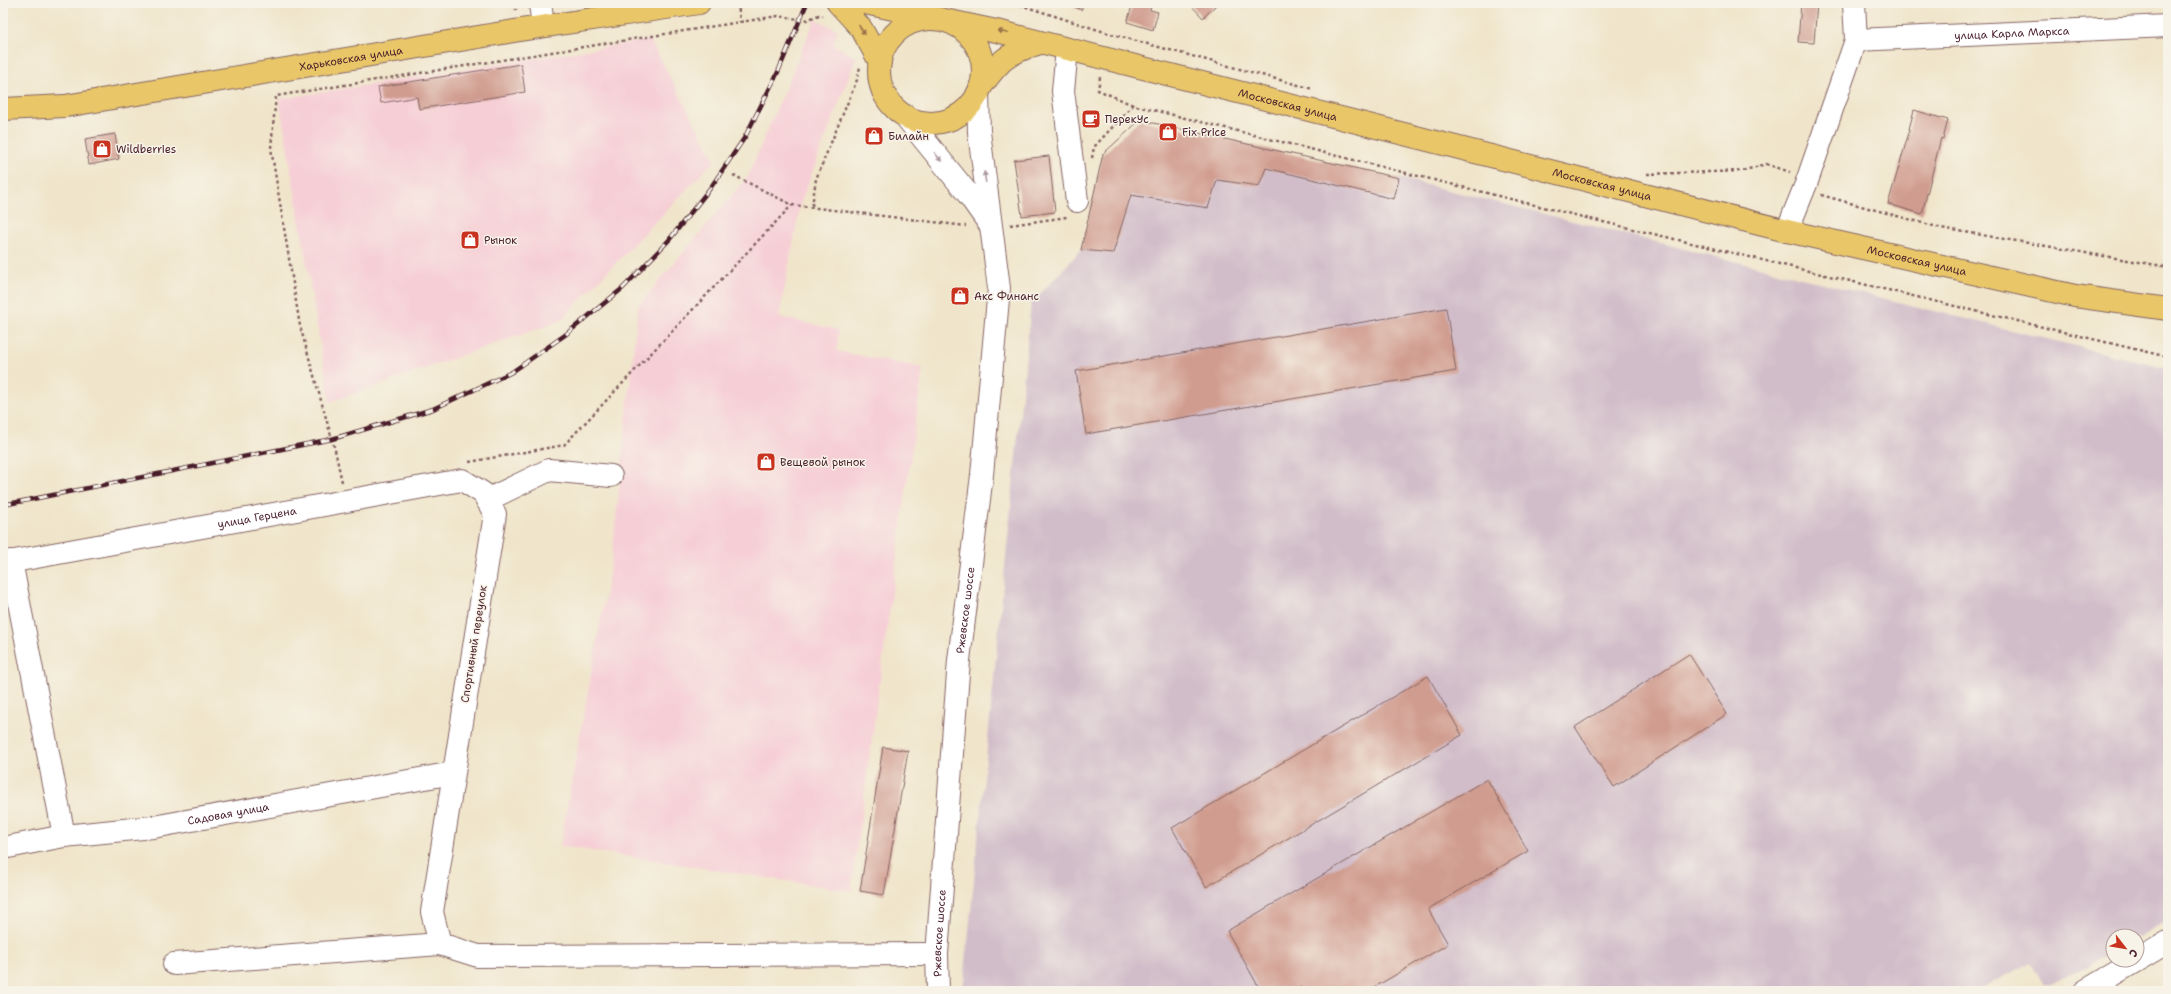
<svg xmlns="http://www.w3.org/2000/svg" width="2171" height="994" font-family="'Shantell Sans',sans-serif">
	<rect width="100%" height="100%" fill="#f7f3e8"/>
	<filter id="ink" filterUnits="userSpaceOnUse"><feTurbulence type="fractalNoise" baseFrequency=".025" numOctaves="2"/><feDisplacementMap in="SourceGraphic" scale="8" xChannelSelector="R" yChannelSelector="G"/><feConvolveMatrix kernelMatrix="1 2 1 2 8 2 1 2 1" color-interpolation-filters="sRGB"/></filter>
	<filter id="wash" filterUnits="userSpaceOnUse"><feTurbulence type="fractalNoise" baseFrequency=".012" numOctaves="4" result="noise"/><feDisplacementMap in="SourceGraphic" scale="16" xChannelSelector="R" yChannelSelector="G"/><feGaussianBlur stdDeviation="0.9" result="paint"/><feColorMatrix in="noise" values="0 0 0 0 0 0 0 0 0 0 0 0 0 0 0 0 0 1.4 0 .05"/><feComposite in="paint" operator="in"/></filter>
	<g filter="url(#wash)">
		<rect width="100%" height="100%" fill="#f0e5ca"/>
		<path fill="#f6cfd6" d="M815,19L838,30L833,44L856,58L801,202L779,317L838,330L837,351L923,368L851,891L560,846L612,557L638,306L748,176Z
			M650,40L715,160L560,321L330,402L279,99Z"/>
		<path fill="#d1bdc9" d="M1266,168L1394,199L1399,178L2168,369V920L2137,938V936H2113V951L2081,969L2044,985L2031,962L1977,991H963L1031,304L1081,250L1113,253L1131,195L1208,208L1217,180L1259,186Z"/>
		<g id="blocks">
			<path fill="#d09c8f" d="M1067,3H1085L1081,10Z
				M1133,3H1152L1150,10L1158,12L1153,30L1127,22Z
				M1189,3H1218L1203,18Z
				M1801,3H1817L1814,43L1798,42Z
				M521,64L525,92L419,109L417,97L381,103L378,87Z
				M1914,110L1948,120L1943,139L1941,138L1922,214L1888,204L1910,129H1909Z
				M1140,120L1399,178L1394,199L1266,168L1259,186L1217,180L1208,208L1131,195L1113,253L1081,250L1103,154Z
				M115,134L119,159L89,165L85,139Z
				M1049,156L1055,212L1022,216L1014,160Z
				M1446,308L1456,371L1086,434L1076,371Z
				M1689,654L1727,714L1614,787L1575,727Z
				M1428,676L1462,735L1206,887L1172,828Z
				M883,747L908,751L884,895L860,891Z
				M1487,779L1528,851L1428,909L1448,944L1368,991H1303L1301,987L1294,991H1261L1227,931Z"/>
		</g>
	</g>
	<g filter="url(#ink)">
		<use href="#blocks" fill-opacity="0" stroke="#846463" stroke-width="1"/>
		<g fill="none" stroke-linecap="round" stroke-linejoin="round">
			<g stroke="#846463" stroke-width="24">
				<g id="minor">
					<path d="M540,3L543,26"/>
					<path id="s1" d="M1856,40L2168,26"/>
					<path d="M1067,49L1063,91L1077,201"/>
					<path d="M905,116L968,194L990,225"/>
					<path d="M1787,231L1806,184L1856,40L1854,3"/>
					<path d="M487,500L549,470L611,476"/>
					<path d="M11,561L64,836"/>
					<path id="s2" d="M3,563L462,480L483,493L495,514L432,912L440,944"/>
					<path id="s3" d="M3,848L64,836L153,827L453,773"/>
					<path d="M174,964L440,944L478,956L937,954"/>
					<path id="s4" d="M938,991L937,954L959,660L982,475L999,288L979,132L978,93"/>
					<path d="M2085,991L2168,942"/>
				</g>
			</g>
			<g stroke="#846463" stroke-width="24">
				<g id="major">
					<path d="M838,3L861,28L880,62"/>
					<path id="s5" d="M865,3L1001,32L1787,231L2075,296L2168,309"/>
					<circle cx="931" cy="71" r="52"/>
					<path d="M980,88C1000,60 1007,53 1040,43"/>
					<path id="s6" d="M3,109L65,106L520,30L699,3"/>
				</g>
			</g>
			<path stroke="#846463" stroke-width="2.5" stroke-dasharray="3 3" stroke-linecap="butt" d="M515,3L516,10
				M738,3L740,22
				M1014,3L1111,34L1313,89
				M1100,77L1098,90L1133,105
				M1092,158L1094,147L1133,105L1595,220L2168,357
				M1647,174L1742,171L1766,164L1790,172
				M733,175L792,205L966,226
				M1821,195L1941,228L2168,267
				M812,206L816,179L857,80L860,67
				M1010,225L1067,217
				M469,462L564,445L792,205
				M342,482L335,450L300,326L271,148L276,96L778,16L806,20L819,15L823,16"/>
			<use href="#minor" stroke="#fff" stroke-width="22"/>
			<use href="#major" stroke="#e9c769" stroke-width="22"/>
			<g stroke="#4a1f2b" stroke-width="4.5">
				<path id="rail" d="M3,505L332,439L433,409L512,372L565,335L623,288L669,240L711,187L745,137L778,72L807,3"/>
			</g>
			<use href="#rail" stroke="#f7f3e8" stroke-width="3" stroke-dasharray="9" stroke-linecap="butt"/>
		</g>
		<defs><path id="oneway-solid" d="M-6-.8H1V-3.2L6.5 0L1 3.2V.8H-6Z"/></defs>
		<g fill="#9a734a">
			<use href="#oneway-solid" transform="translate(862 30) rotate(56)"/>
			<use href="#oneway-solid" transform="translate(1003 32) rotate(-165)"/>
		</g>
		<g fill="#ae9aa0">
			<use href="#oneway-solid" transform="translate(938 157) rotate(51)"/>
			<use href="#oneway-solid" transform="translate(985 177) rotate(-98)"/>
		</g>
	</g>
	<defs>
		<g id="cafe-square" transform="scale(1)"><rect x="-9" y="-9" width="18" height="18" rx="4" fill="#c8321e" stroke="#f7f3e8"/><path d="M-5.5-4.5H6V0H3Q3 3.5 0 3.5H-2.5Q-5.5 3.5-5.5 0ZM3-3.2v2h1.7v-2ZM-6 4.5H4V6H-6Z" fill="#fff"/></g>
		<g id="shop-square" transform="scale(1)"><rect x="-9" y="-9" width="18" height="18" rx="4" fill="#c8321e" stroke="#f7f3e8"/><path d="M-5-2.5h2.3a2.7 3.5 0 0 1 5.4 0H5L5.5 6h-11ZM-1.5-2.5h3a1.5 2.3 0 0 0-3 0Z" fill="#fff"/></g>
	</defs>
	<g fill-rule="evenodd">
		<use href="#cafe-square" x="1091" y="119"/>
		<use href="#shop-square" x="1168" y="132"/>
		<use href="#shop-square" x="874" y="136"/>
		<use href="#shop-square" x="102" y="149"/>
		<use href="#shop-square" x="470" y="240"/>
		<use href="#shop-square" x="960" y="296"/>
		<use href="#shop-square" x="766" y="462"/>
	</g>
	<g text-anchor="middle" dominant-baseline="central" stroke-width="3" stroke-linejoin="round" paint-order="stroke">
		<g font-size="11" fill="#4a1f2b" stroke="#f7f3e8">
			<text stroke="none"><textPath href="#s1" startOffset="156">улица Карла Маркса</textPath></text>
			<text stroke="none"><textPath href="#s6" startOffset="352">Харьковская улица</textPath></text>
			<text stroke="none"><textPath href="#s5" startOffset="435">Московская улица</textPath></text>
			<text stroke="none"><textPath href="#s5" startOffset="759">Московская улица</textPath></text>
			<text stroke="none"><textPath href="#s5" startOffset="1083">Московская улица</textPath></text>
			<text stroke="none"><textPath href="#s2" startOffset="258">улица Герцена</textPath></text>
			<text stroke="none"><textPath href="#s4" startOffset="382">Ржевское шоссе</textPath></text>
			<text transform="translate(474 644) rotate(-81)">Спортивный переулок</text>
			<text stroke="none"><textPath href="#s3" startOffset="228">Садовая улица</textPath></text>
			<text stroke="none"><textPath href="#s4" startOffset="58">Ржевское шоссе</textPath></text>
		</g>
		<g font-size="11" fill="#4a1f2b" stroke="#f7f3e8" text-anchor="start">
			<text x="1105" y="119">ПерекУс</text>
			<text x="1182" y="132">Fix Price</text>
			<text x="888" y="136">Билайн</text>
			<text x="116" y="149">Wildberries</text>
			<text x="484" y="240">Рынок</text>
			<text x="974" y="296">Акс Финанс</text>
			<text x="780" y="462">Вещевой рынок</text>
		</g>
	</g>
	<rect width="2171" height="994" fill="none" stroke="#f7f3e8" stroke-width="16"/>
	<g transform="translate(2125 948) rotate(121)"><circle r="19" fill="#f7f3e8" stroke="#b29e9c"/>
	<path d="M0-3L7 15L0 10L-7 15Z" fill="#c8321e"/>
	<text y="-6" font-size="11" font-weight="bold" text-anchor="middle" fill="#4a1f2b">С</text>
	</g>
</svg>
